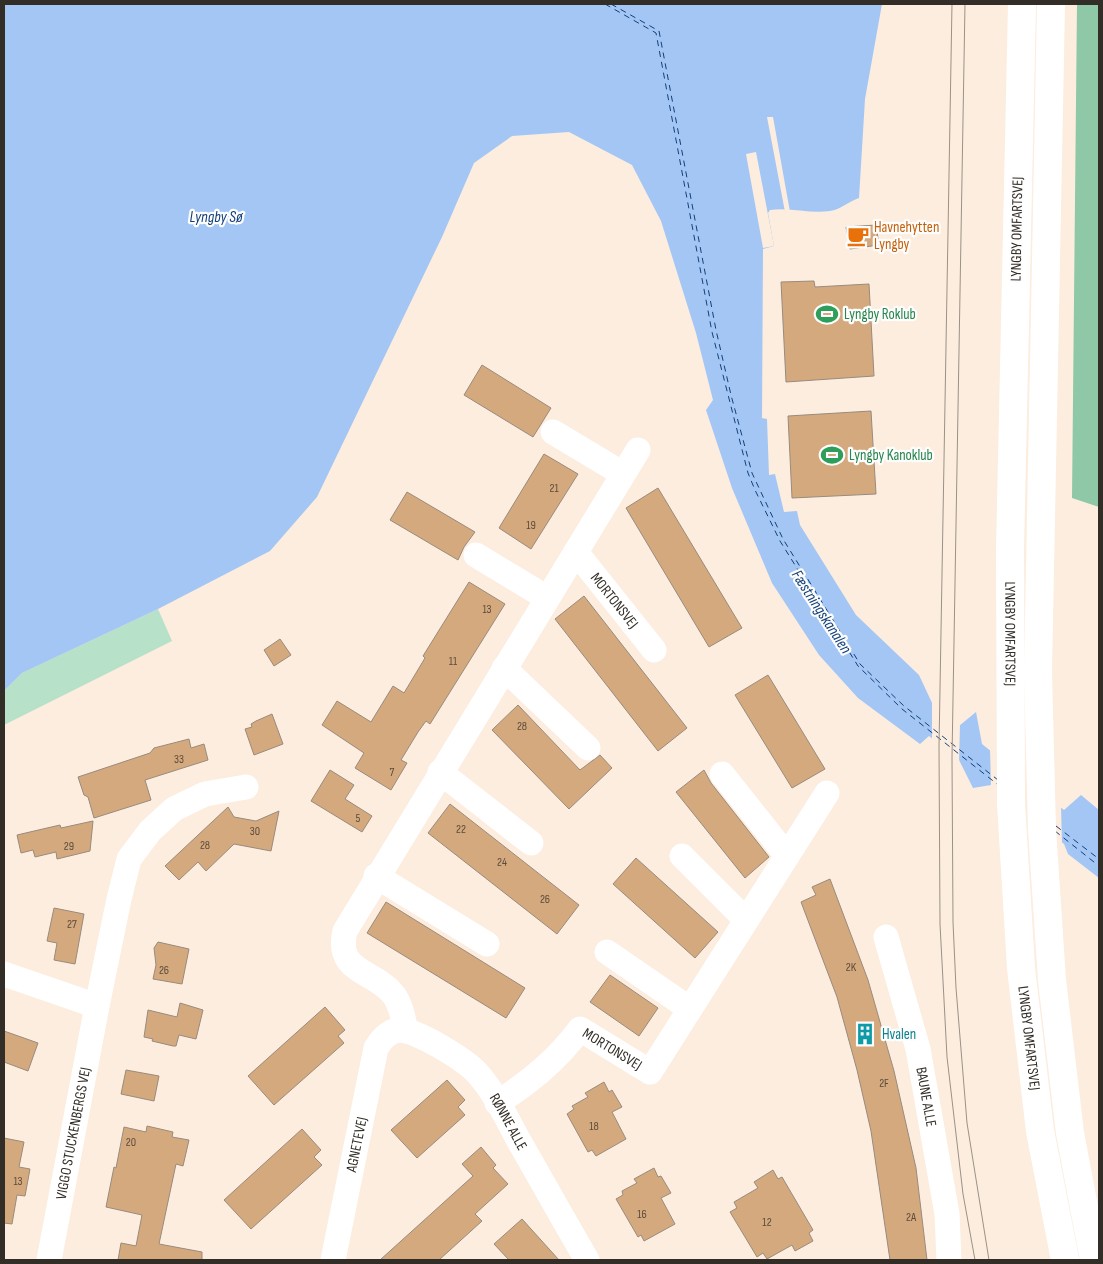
<svg xmlns="http://www.w3.org/2000/svg" width="1103" height="1264" font-family="'Sofia Sans Condensed',sans-serif">
	<rect width="100%" height="100%" fill="#fceddf"/>
	<path fill="#b7e1c8" d="M158,609L172,641L4,725V691L22,673Z"/>
	<path fill="#8ec8a7" d="M1077,4H1099V507L1072,498Z"/>
	<path fill="#a3c6f5" d="M4,4H882L865,99L859,198C849,201 840,210 830,211C810,214 790,207 770,210L768,213L774,246L763,249L762,418L767,419L769,475L775,474L784,512L797,511L800,525L856,615L919,675L933,705L959,726L976,712L982,744L1064,810L1081,795L1099,810V878L1068,854L1064,844L991,785L973,788L959,760L929,736L920,744L858,698L819,655L772,583L732,488L706,410L713,400L696,333L661,221L632,165L569,132L512,136L474,163L442,237L317,497L270,551L158,609L22,673L4,691Z"/>
	<path fill="#fceddf" d="M767,117H773L790,212H785Z
		M756,152L774,246L763,248L746,154Z
		M932,702L960,724L959,763L932,740Z
		M990,748L1061,805L1062,845L991,788Z"/>
	<g fill="none" stroke-linecap="round" stroke-linejoin="round">
		<path stroke="#134078" stroke-width="1" stroke-dasharray="6 5" stroke-linecap="butt" d="M605,4L656,33L712,332L748,473L755,490L780,541L858,666L902,709L997,784
			M611,4L659,31L716,330L731,395L752,473L759,488L783,539L860,664L904,706L998,780
			M1056,826L1099,859
			M1055,831L1099,866"/>
	</g>
	<path fill="#d5a97e" stroke="#988b7e" d="M876,225L879,245L850,249L846,227Z
		M814,281L815,287L869,284L874,376L786,382L781,282Z
		M482,365L551,408L533,437L464,395Z
		M871,411L876,494L792,498L788,416Z
		M544,454L578,474L531,549L499,528Z
		M658,488L742,628L709,647L626,508Z
		M407,492L475,532L464,547L458,560L390,520Z
		M469,582L505,604L430,724L426,721L418,732L401,760L407,763L391,790L355,768L364,753L322,725L337,701L371,722L393,686L404,693L425,658L423,656Z
		M584,596L687,728L658,751L555,619Z
		M280,639L291,655L274,666L264,650Z
		M768,675L825,769L792,788L735,695Z
		M518,705L580,770L600,755L612,768L569,809L492,730Z
		M272,714L283,744L254,755L245,729L252,727L251,724L256,721Z
		M189,739L191,748L204,744L208,760L145,780L151,800L94,818L88,797L84,795L78,777L150,753L154,748Z
		M330,770L354,785L345,799L372,816L362,832L311,801Z
		M704,770L711,783L769,857L745,878L676,792Z
		M450,804L579,905L557,934L428,833Z
		M228,807L234,817L256,821L279,811L271,851L234,844L206,871L198,862L179,880L165,866Z
		M93,821L90,851L57,859L56,852L35,857L33,850L21,853L17,835L60,825L61,828Z
		M636,858L718,932L695,958L613,884Z
		M830,879L868,980L894,1071L916,1168L927,1260H890L871,1131L857,1070L837,997L801,902L816,895L812,887Z
		M386,902L525,988L506,1018L367,933Z
		M54,908L84,914L75,964L54,960L57,943L47,941Z
		M158,942L189,949L182,984L153,979L156,965L154,948Z
		M610,975L658,1008L639,1036L590,1002Z
		M180,1003L203,1010L196,1039L179,1035L176,1046H173L152,1041L153,1039L144,1037L148,1010L177,1017Z
		M325,1007L345,1030L338,1036L344,1043L274,1105L248,1076Z
		M4,1031L38,1043L28,1071L4,1062Z
		M126,1070L159,1076L154,1101L121,1094Z
		M447,1080L465,1100L458,1107L465,1115L417,1158L391,1130Z
		M604,1082L609,1092L612,1090L622,1107L612,1112L626,1139L596,1156L592,1150L588,1152L567,1114L574,1109L572,1106L588,1097L585,1093Z
		M147,1126L173,1132L172,1137L189,1140L183,1166L176,1164L159,1244L202,1252V1260H118L121,1243L136,1246L142,1215L106,1207L114,1167L116,1168L124,1127L146,1132Z
		M302,1129L321,1150L314,1157L322,1165L251,1229L224,1200Z
		M4,1138L24,1142L19,1167L30,1169L25,1196L17,1195L12,1224L4,1223Z
		M481,1147L496,1165L493,1168L508,1184L475,1214L482,1221L439,1260H380L473,1176L462,1164Z
		M654,1168L658,1177L661,1176L671,1193L661,1198L675,1224L644,1241L641,1235L638,1237L616,1199L623,1195L622,1191L637,1183L634,1179Z
		M773,1170L778,1179L782,1177L813,1230L809,1233L813,1241L795,1251L792,1245L767,1259L763,1253L757,1257L730,1212L737,1208L734,1202L758,1188L754,1182Z
		M522,1219L559,1260H509L494,1244Z"/>
	<g fill="none" stroke-linecap="round" stroke-linejoin="round">
		<g stroke="#fff" stroke-width="25">
			<path d="M553,432L623,474"/>
			<path id="s1" d="M576,552L654,650"/>
			<path d="M476,555L547,598"/>
			<path d="M504,668L588,748"/>
			<path d="M440,772L531,843"/>
			<path d="M722,774L787,856"/>
			<path d="M682,856L746,920"/>
			<path d="M376,876L487,944"/>
			<path id="s2" d="M886,937L918,1049L947,1214L949,1260"/>
			<path d="M607,952L690,1009"/>
			<path d="M4,974L97,1006"/>
			<path d="M406,1031C403,1018 401,1004 393,994C374,970 335,973 345,931L638,450"/>
			<path id="s3" d="M497,1103C530,1082 557,1060 580,1029L650,1072L827,793"/>
			<path id="s4" d="M49,1260L97,1006L119,899L129,859L150,831L174,809L205,794L246,787"/>
			<path id="s5" d="M333,1260L376,1048C381,1040 388,1031 399,1030C416,1029 467,1061 478,1074C495,1093 507,1119 519,1141C542,1181 564,1221 587,1260"/>
		</g>
		<g stroke="#fff" stroke-width="28">
			<path id="s6" d="M1022,4L1010,550L1011,804L1021,968L1040,1131L1065,1260"/>
			<path d="M1051,4L1038,672L1042,829L1052,980L1070,1133L1094,1260"/>
		</g>
		<path stroke="#9b9186" stroke-width="1" d="M952,4L939,746L940,924L947,1057L963,1194L975,1260
			M965,4L952,757L953,922L956,988L967,1123L989,1260"/>
	</g>
	<defs>
		<g id="cafe-bare" transform="scale(1.725)"><path d="M-5.5-4.5H6V0H3Q3 3.5 0 3.5H-2.5Q-5.5 3.5-5.5 0ZM3-3.2v2h1.7v-2ZM-6 4.5H4V6H-6Z" fill="#e8710a" stroke="#fdfdfd" stroke-width="2.5" paint-order="stroke"/></g>
		<g id="stadium-bare" transform="scale(1.725)"><path d="M0-5a6.5 5 0 1 0 0 10a6.5 5 0 1 0 0-10ZM-3.5-1.8h7v3.6h-7Z" fill="#2e9e5b" stroke="#fdfdfd" stroke-width="2.5" paint-order="stroke"/></g>
		<g id="building-bare" transform="scale(1.725)"><path d="M-4-6H4V6H1V3H-1V6H-4ZM-2.5-4.3h1.7v1.8h-1.7ZM.8-4.3h1.7v1.8H.8ZM-2.5-1h1.7V.8h-1.7ZM.8-1h1.7V.8H.8Z" fill="#0f9aa8" stroke="#fdfdfd" stroke-width="2.5" paint-order="stroke"/></g>
	</defs>
	<g fill-rule="evenodd">
		<use href="#cafe-bare" x="858" y="236"/>
		<use href="#stadium-bare" x="827" y="314"/>
		<use href="#stadium-bare" x="832" y="455"/>
		<use href="#building-bare" x="865" y="1034"/>
	</g>
	<g text-anchor="middle" dominant-baseline="central" stroke-width="4.5" stroke-linejoin="round" paint-order="stroke">
		<g font-size="12" fill="#5b4c3d">
			<text x="554" y="488">21</text>
			<text x="531" y="525">19</text>
			<text x="487" y="609">13</text>
			<text x="453" y="661">11</text>
			<text x="522" y="726">28</text>
			<text x="179" y="759">33</text>
			<text x="392" y="772">7</text>
			<text x="358" y="818">5</text>
			<text x="461" y="829">22</text>
			<text x="255" y="831">30</text>
			<text x="205" y="845">28</text>
			<text x="69" y="846">29</text>
			<text x="502" y="862">24</text>
			<text x="545" y="899">26</text>
			<text x="72" y="924">27</text>
			<text x="851" y="967">2K</text>
			<text x="164" y="970">26</text>
			<text x="884" y="1083">2F</text>
			<text x="594" y="1126">18</text>
			<text x="131" y="1142">20</text>
			<text x="18" y="1181">13</text>
			<text x="642" y="1214">16</text>
			<text x="911" y="1217">2A</text>
			<text x="767" y="1222">12</text>
		</g>
		<g font-size="15" fill="#c56008" stroke="#fdfdfd" text-anchor="start">
			<text x="874" y="227">Havnehytten<tspan x="874" dy="17">Lyngby</tspan></text>
		</g>
		<g font-size="15" fill="#322d27" stroke="#fdfdfd">
			<text transform="translate(1017 229) rotate(-89)">LYNGBY OMFARTSVEJ</text>
			<text stroke="none"><textPath href="#s1" startOffset="62">MORTONSVEJ</textPath></text>
			<text stroke="none"><textPath href="#s6" startOffset="630">LYNGBY OMFARTSVEJ</textPath></text>
			<text stroke="none"><textPath href="#s6" startOffset="1035">LYNGBY OMFARTSVEJ</textPath></text>
			<text stroke="none"><textPath href="#s3" startOffset="150">MORTONSVEJ</textPath></text>
			<text stroke="none"><textPath href="#s2" startOffset="165">BAUNE ALLE</textPath></text>
			<text stroke="none"><textPath href="#s5" startOffset="395">RØNNE ALLE</textPath></text>
			<text stroke="none"><textPath href="#s4" startOffset="129">VIGGO STUCKENBERGS VEJ</textPath></text>
			<text stroke="none"><textPath href="#s5" startOffset="118">AGNETEVEJ</textPath></text>
		</g>
		<g font-size="15" fill="#27864d" stroke="#fdfdfd" text-anchor="start">
			<text x="844" y="314">Lyngby Roklub</text>
			<text x="849" y="455">Lyngby Kanoklub</text>
		</g>
		<g font-size="15" fill="#0d838f" stroke="#fdfdfd" text-anchor="start">
			<text x="882" y="1034">Hvalen</text>
		</g>
		<g font-size="16" font-style="italic" fill="#134078" stroke="#fdfdfd">
			<text x="216" y="217">Lyngby Sø</text>
			<text transform="translate(821 612) rotate(57)">Fæstningskanalen</text>
		</g>
	</g>
	<rect width="1103" height="1264" fill="none" stroke="#322d27" stroke-width="10"/>
</svg>
